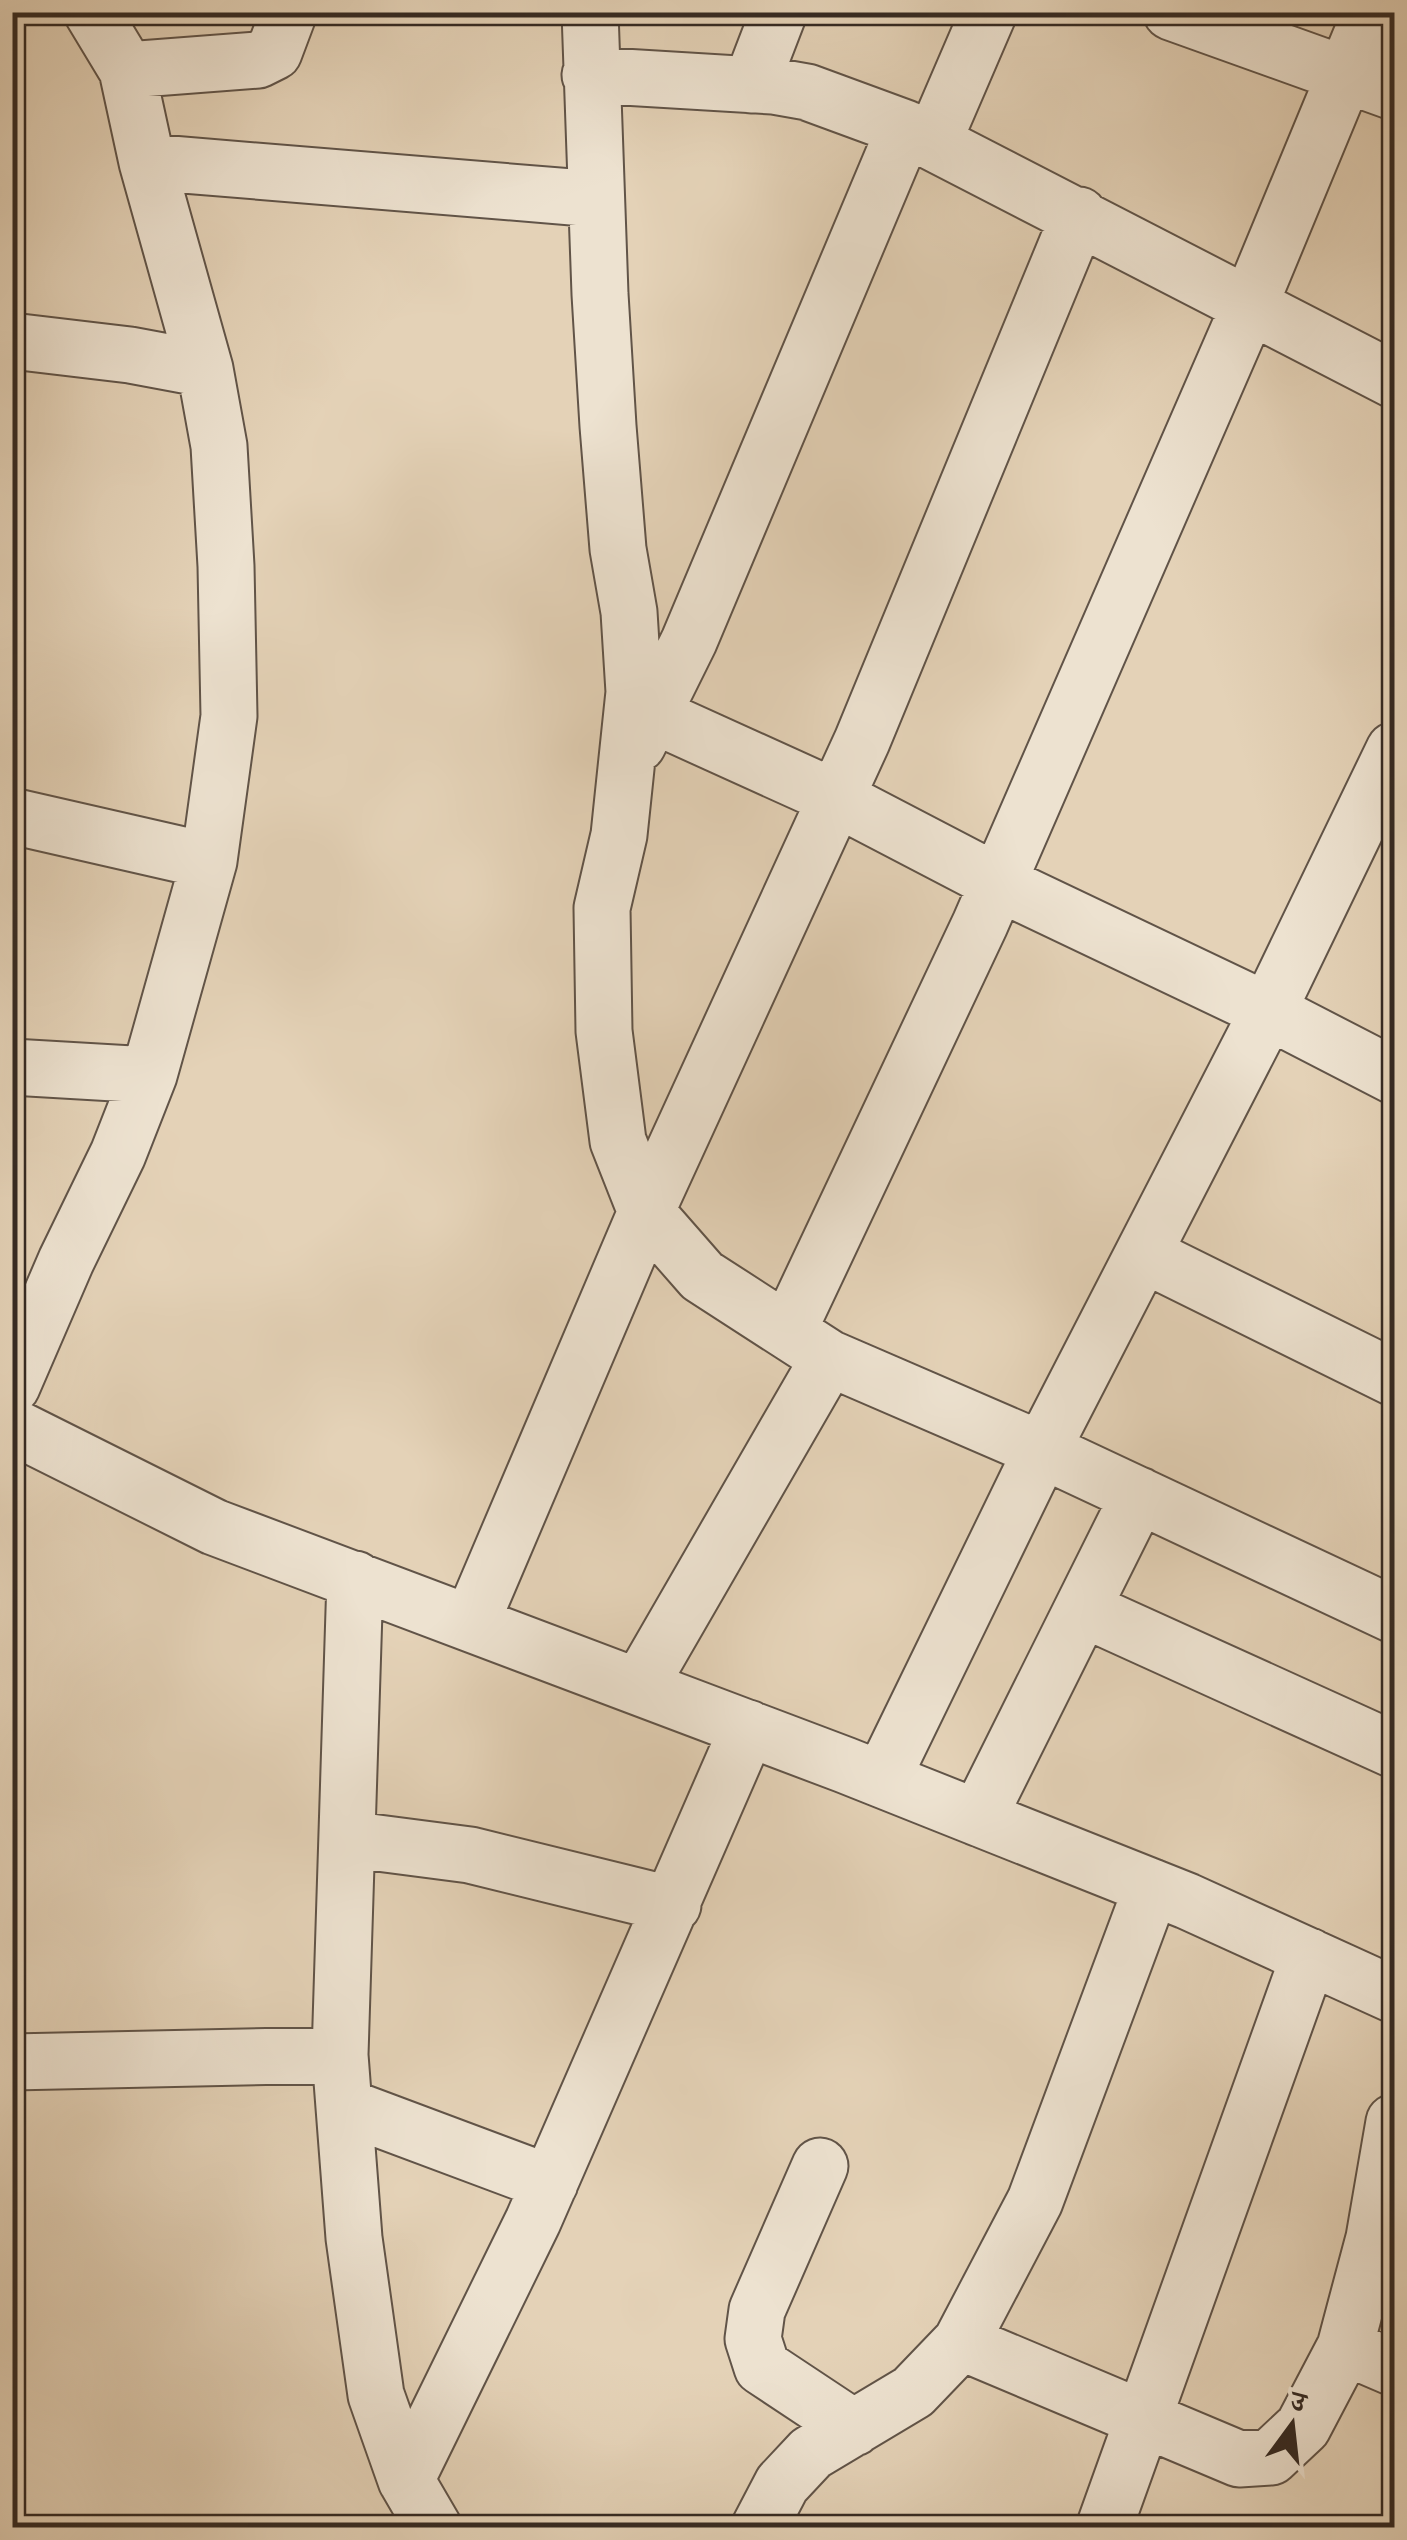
<svg xmlns="http://www.w3.org/2000/svg" width="1407" height="2540" font-family="'IM FELL Double Pica','Noto Serif Devanagari',serif">
	<rect width="100%" height="100%" fill="#e4d2b7"/>
	<filter id="stains"><feTurbulence type="fractalNoise" baseFrequency=".002" numOctaves="4"/><feColorMatrix values="0 0 0 0 .2 0 0 0 0 .09 0 0 0 0 .02 0 0 0 .5 -.17"/></filter>
	<radialGradient id="worn" r=".72"><stop offset=".6" stop-color="#630" stop-opacity="0"/><stop offset="1" stop-color="#630" stop-opacity=".3"/></radialGradient>
	<g fill="none" stroke-linecap="round" stroke-linejoin="round">
		<g stroke="#615448" stroke-width="59">
			<path id="minor" d="M590,12L600,294L608,426L618,549L629,612L634,692L619,835L602,908L604,1031L618,1141L646,1212L702,1276L829,1358L1042,1450L1394,1615
				M1171,12L1394,92
				M127,70L258,60L274,52L289,12
				M590,75L773,86L807,92L905,128L1394,380
				M751,85L779,12
				M933,142L989,12
				M147,162L596,199
				M12,341L130,355L205,369
				M653,715L836,798L999,883L1268,1011L1394,1076
				M638,744L689,641L905,128
				M12,816L209,861
				M12,1067L149,1075
				M1143,1254L1394,1378
				M788,1331L980,924L1250,304L1371,12
				M12,1386L66,1261L118,1154L149,1075L209,861L229,716L226,566L219,446L205,369L147,162L127,70L92,12
				M12,1426L214,1527L845,1765L1187,1901L1394,1995
				M355,1579L340,2055L354,2238L376,2395L406,2480L434,2528
				M1083,1609L1394,1750
				M471,1623L646,1212L862,741L1079,215
				M639,1687L829,1358
				M882,1779L1042,1450L1268,1011L1394,750
				M978,1818L1139,1495
				M347,1839L470,1855L673,1905
				M12,2062L340,2055
				M344,2106L550,2183
				M820,2166L757,2310L753,2339L762,2367L854,2428
				M961,2342L1239,2459L1271,2457L1303,2427L1345,2347L1374,2238L1394,2122
				M1345,2347L1394,2368
				M406,2480L533,2221L748,1728
				M759,2528L782,2484L811,2453L913,2392L961,2342L1035,2201L1152,1887
				M1104,2528L1309,1956"/>
		</g>
		<use href="#minor" stroke="#ede2d0" stroke-width="55"/>
	</g>
	<rect width="1407" height="2540" fill="none" stroke="#e4d2b7" stroke-width="50"/>
	<rect x="15" y="15" width="1377" height="2510" fill="none" stroke="#352a23" stroke-width="5"/>
	<rect x="25" y="25" width="1357" height="2490" fill="none" stroke="#352a23" stroke-width="2.5"/>
	<g transform="translate(1292 2425) rotate(15)" stroke="#ede2d0" stroke-width="8" paint-order="stroke">
	<path d="M0-8L18 38L0 25L-18 38Z" fill="#352a23"/>
	<text y="-15" font-size="28" font-weight="bold" text-anchor="middle" fill="#352a23">उ</text>
	</g>
	<rect width="100%" height="100%" filter="url(#stains)"/>
	<rect width="100%" height="100%" fill="url(#worn)"/>
</svg>
